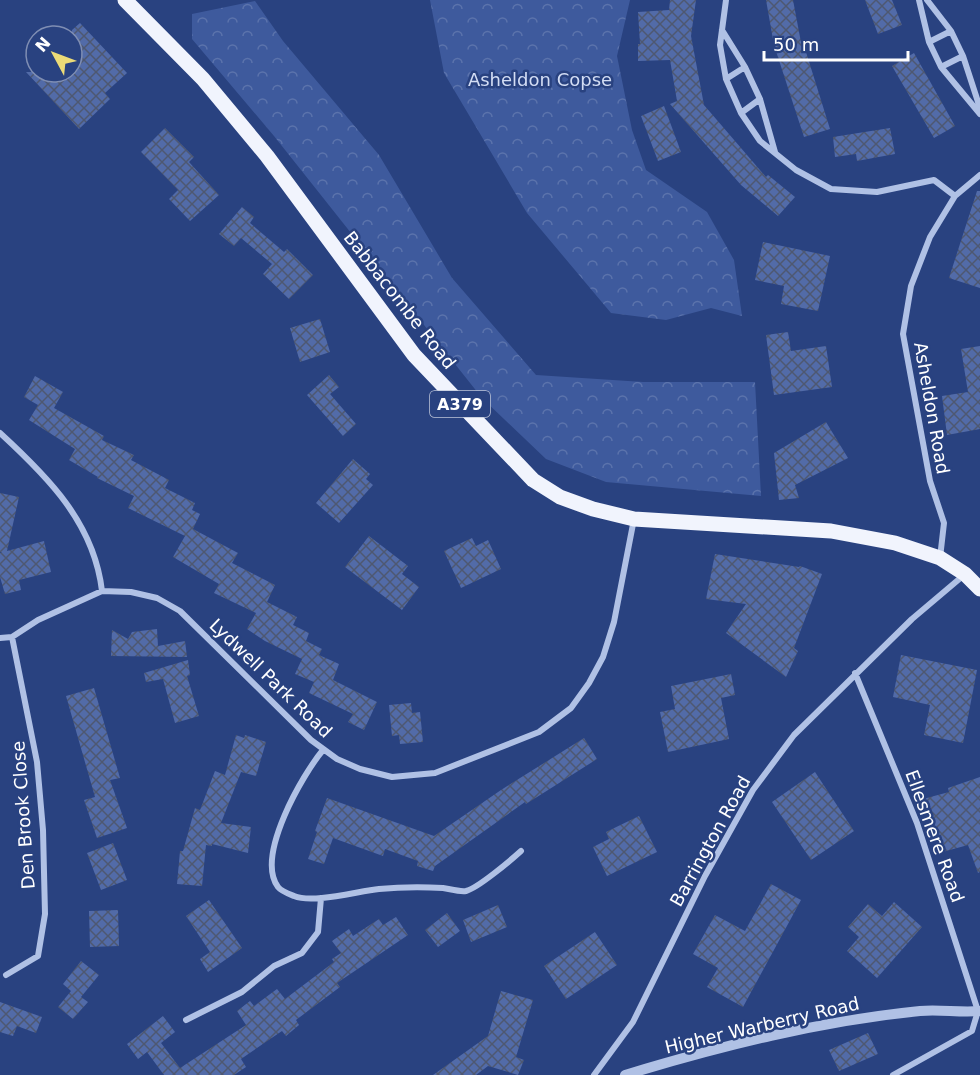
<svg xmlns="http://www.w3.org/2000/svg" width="980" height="1075" font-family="'DejaVu Sans',sans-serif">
	<defs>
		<pattern id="forest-crowns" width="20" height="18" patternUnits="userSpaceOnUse" patternTransform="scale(1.5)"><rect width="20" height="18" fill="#3e5a9d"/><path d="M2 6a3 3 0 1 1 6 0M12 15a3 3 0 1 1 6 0" fill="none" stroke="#5b73ac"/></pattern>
		<pattern id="building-cross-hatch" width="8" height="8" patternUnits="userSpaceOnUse" patternTransform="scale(1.5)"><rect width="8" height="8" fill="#526ba8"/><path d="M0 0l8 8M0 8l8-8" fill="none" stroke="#4e5871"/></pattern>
	</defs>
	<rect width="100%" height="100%" fill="#294280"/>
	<path fill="url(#forest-crowns)" d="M430,0H630L617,56L632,130L646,170L707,212L734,260L742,316L711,308L666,320L611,313L527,213L444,73Z
		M255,1L283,41L379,155L452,278L536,375L643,382H755L761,496L606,482L546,459L482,398L274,136L192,39V14Z"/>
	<path fill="url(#building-cross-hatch)" d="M670,0H696L691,36L704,105L766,177L768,175L795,197L778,216L741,185L670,104L677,101L670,60L638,61V44H640L638,12L669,10Z
		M766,0H793L803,53L806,52L830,129L804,137L774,45Z
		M865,0H892L902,25L878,34Z
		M80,23L127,73L105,93L110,99L79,129L26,72H72V30Z
		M914,53L955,126L934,138L892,66Z
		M664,106L681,152L658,161L641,116Z
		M165,128L194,157L189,162L219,195L190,221L169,199L178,190L141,152Z
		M890,128L895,154L857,161L856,154L835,157L833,137Z
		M977,191H980V288L949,278Z
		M242,207L254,217L250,223L284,252L287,249L313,275L289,299L263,274L272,264L241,238L234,246L219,234Z
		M763,242L830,256L818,311L781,304L784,286L755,280Z
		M320,319L330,352L300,362L290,328Z
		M788,332L791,351L826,346L832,387L774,395L766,335Z
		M980,346V429L947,435L942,396L968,392L961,349Z
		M329,375L339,387L330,394L356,424L343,436L307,395Z
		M35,376L63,392L54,408L104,436L102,440L134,455L131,460L169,480L165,488L195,503L192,510L200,514L193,529L238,553L232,563L275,585L267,602L297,617L293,625L309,633L306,641L322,649L319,655L339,664L333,680L377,702L364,730L348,722L353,714L309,693L314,682L295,674L302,659L265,641L247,629L256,613L214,593L219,584L173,557L185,536L128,508L134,496L97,478L98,477L69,460L75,449L29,420L38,405L24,397Z
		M826,422L848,458L795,485L799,498L779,500L774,453Z
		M353,459L370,474L366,479L373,485L339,523L316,503Z
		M0,493L19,497L7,551L44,541L51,572L19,580L21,590L5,594L0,577V553L2,552H0Z
		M369,536L408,566L402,574L419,587L402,610L345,567Z
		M472,538L476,546L488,540L501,569L461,588L444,551Z
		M715,554L799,567L800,566L822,574L794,648L798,651L786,677L726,633L746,604L706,599Z
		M157,629L158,646L185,641L187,657L111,656L112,630L128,639L132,632Z
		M901,655L977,670L963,743L924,735L930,705L893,697Z
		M188,660L190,675L187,676L199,716L175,723L163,679L146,682L144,673Z
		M731,674L735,695L721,698L729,739L668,752L660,712L675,709L671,686Z
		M94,688L120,778L110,780L127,828L97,838L84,800L95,797L66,696Z
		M411,703L412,713L420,712L423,742L400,744L399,735L392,736L389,705Z
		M236,735L244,738L245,735L266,742L256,776L241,772L221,823L251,827L248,853L212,844V846L206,845L202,886L177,884L180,851H183L195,808L200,810L215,771L225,775Z
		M584,738L597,759L526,804L525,802L435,866L433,871L417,866L418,861L385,849L383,856L333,838L324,864L308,859L317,832L315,831L327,798L434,836L501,790Z
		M815,772L854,831L811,860L772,802Z
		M980,777V872L978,873L968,845L939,853L923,799L949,792L948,788Z
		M639,816L657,852L607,876L593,847L609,839L606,832Z
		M113,843L127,880L101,890L87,853Z
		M771,884L801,900L743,1007L707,987L718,968L693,954L715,915L745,931Z
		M209,900L242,948L208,972L200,959L210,952L186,916Z
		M894,902L922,927L877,978L847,951L859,937L848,927L868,904L882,916Z
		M498,905L507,927L471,942L463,920Z
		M118,910L119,946L90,947L89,911Z
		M447,913L460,931L438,947L425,930Z
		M396,917L408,935L337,983L340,987L296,1020L299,1025L286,1036L282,1031L241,1059L246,1067L234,1075H164L147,1052L138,1059L127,1044L163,1016L175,1032L161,1043L180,1068L246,1025L237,1011L250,1001L254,1006L277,989L285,999L334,962L332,959L341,953L332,941L349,929L353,936L379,919L383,925Z
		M595,932L617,965L566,999L544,966Z
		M81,961L99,975L81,997L88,1002L73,1019L58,1007L71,991L63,984Z
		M501,991L533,1000L516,1057L524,1060L518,1075L488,1066L476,1075H433L488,1036Z
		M0,1002L42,1017L36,1033L17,1026L13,1036L0,1032Z
		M868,1033L878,1054L839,1071L829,1050Z"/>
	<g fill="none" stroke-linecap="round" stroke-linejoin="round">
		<path stroke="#b0c1e5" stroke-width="6" d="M726,0L720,45L726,79L741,113L760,141L796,170L831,189L877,192L934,180L955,196
			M919,0L929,42L941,67L980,114
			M927,0L951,31L963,56L980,108
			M722,30L745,67L760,99L775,152
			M929,42L951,31
			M941,67L963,56
			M726,79L745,67
			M741,113L760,99
			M0,433C48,477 94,523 102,591
			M940,558L944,523L930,481L903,334L911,286L930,237L955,196L980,175
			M0,638L12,637L38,620L102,591L131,592L157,598L180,611L311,740L337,759L360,769L392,777L435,773L539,732L571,708L589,683L603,657L614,622L634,519
			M855,673L917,823L978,1011L972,1031L893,1075
			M323,750C303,774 255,856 278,887C281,891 289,894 294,896C313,904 358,891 379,889C401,887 422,887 443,888C450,889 459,892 466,891C478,888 511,860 521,851
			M6,975L38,956L45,914L43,830L37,762L12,637
			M186,1020L242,992L274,966L302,953L318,932L321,898
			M594,1075L633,1022L705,876L753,790L794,735L912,619L964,575"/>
		<path stroke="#b0c1e5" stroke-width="10" d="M625,1075C721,1046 820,1021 920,1011C940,1009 960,1013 980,1011"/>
		<path stroke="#f1f4fd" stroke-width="15" d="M125,0L203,79L267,156L414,355L533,480L560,497L593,509L634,519L831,531L895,543L940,558L965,574L980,589"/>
	</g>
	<g text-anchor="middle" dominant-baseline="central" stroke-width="5" stroke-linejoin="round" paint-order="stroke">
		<rect fill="#294280" stroke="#bfc6d9" stroke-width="1.5" x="430" y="391" width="60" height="26" rx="4.5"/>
		<g font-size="16" font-weight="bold" fill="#fff">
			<text x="460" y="404">A379</text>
		</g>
		<g font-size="18" fill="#d3ddf4" stroke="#294280">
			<text x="540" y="79">Asheldon Copse</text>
		</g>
		<g font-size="18" fill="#fff" stroke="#294280">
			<text transform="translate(400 300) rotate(52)">Babbacombe Road</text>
			<text transform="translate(932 408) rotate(80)">Asheldon Road</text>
			<text transform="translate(271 678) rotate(44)">Lydwell Park Road</text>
			<text transform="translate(23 815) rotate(-94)">Den Brook Close</text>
			<text transform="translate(935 836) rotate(70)">Ellesmere Road</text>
			<text transform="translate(710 841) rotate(-61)">Barrington Road</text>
			<text transform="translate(762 1025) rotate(-13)">Higher Warberry Road</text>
		</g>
	</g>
	<g transform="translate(54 54) rotate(311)"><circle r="28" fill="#294280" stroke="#7f8eb3" stroke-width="1.5"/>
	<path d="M0-4.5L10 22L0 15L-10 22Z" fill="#ecdb77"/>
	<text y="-9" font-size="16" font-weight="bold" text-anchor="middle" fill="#ffffff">N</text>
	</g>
	<path d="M764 51v9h144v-9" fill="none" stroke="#ffffff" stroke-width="3"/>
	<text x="773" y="51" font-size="18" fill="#ffffff" stroke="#294280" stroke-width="4.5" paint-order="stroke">50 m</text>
</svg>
